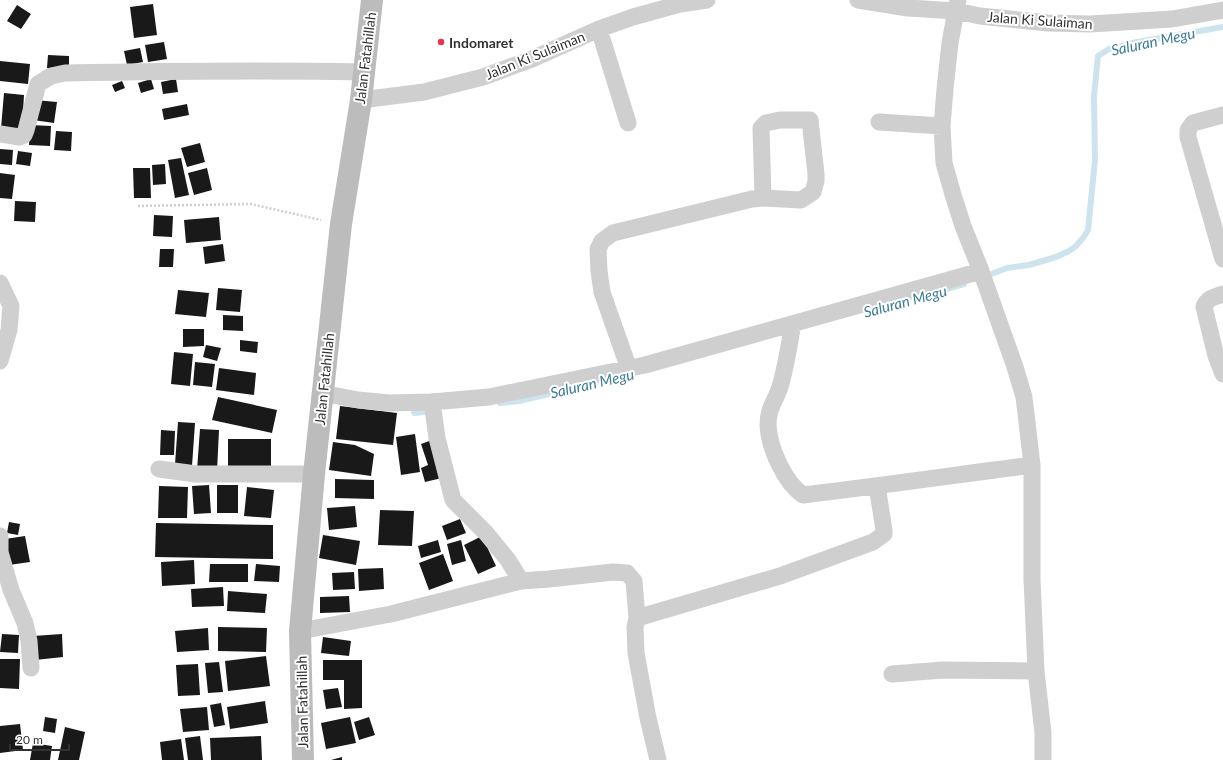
<svg xmlns="http://www.w3.org/2000/svg" width="1223" height="760" font-family="Lato,sans-serif">
	<rect width="100%" height="100%" fill="#fff"/>
	<g fill="none" stroke-linecap="round" stroke-linejoin="round">
		<path stroke="#cde4ee" stroke-width="6" d="M984,277L1007,268L1029,265L1056,257L1069,251L1075,247L1083,238L1088,230L1095,160L1094,96L1098,56L1109,49L1137,42L1223,27
			M929,294L964,284
			M500,403L519,401L566,390
			M414,413L432,411"/>
	</g>
	<path fill="#191919" d="M153,4L157,35L134,38L130,7Z
		M17,5L31,14L21,29L7,21Z
		M164,42L167,59L148,62L145,45Z
		M140,48L143,62L127,65L124,51Z
		M48,55L69,56V68H47Z
		M0,61L30,64L28,84L0,81Z
		M151,79L154,89L141,93L138,83Z
		M176,79L178,92L163,94L161,82Z
		M122,81L125,88L115,92L112,85Z
		M4,93L24,95L22,130L1,128Z
		M35,100L57,102L54,123L33,120Z
		M187,104L189,115L164,120L162,109Z
		M30,125L51,126L50,146L29,145Z
		M56,131L72,132L71,151L54,150Z
		M200,143L205,162L187,167L181,148Z
		M0,149L13,150L12,165L0,164Z
		M18,151L32,153L30,166L16,164Z
		M181,158L189,195L175,198L168,160Z
		M165,164L166,184L153,185L152,165Z
		M133,168H150L151,198H134Z
		M207,168L212,190L194,195L188,173Z
		M0,173L15,175L12,199L0,198Z
		M15,201L36,202L35,222L14,221Z
		M154,215L173,216L172,237L153,236Z
		M219,217L221,240L186,243L184,220Z
		M223,244L225,261L205,264L203,247Z
		M160,249H174L173,267H159Z
		M218,288L242,290L240,312L216,310Z
		M178,290L209,293L206,317L175,314Z
		M223,315L243,316V331L223,330Z
		M183,329H204V346L183,347Z
		M240,340L258,342L257,353L240,351Z
		M206,345L221,348L217,361L203,357Z
		M174,352L193,354L190,386L171,384Z
		M195,362L215,364L212,387L193,385Z
		M219,368L256,373L254,395L216,390Z
		M218,397L277,410L272,433L212,420Z
		M340,406L397,413L393,445L336,439Z
		M178,422L195,423L192,466L175,464Z
		M200,429L219,430L217,471L197,470Z
		M161,430L175,431L174,455H160Z
		M415,434L420,472L401,475L396,437Z
		M228,439H271V473H228Z
		M432,440L446,477L425,482L421,468L428,465L421,444Z
		M333,442L355,445L374,454L371,476L329,470Z
		M335,479L374,480V499L335,498Z
		M209,485L211,513L194,514L192,486Z
		M217,485H238V513H217Z
		M159,486L188,487L187,518H158Z
		M247,487L274,490L271,518L244,516Z
		M355,506L357,527L329,530L327,508Z
		M380,510L414,511L412,546L378,545Z
		M460,519L466,533L447,540L442,526Z
		M9,522L20,524L18,535L7,533Z
		M156,523L273,525V559L155,557Z
		M323,535L360,541L356,565L319,558Z
		M25,536L30,562L9,565L5,539Z
		M482,536L496,566L478,574L464,545Z
		M438,540L441,552L421,558L418,546Z
		M461,540L466,561L452,565L447,544Z
		M443,554L453,581L429,590L419,563Z
		M194,560L195,584L162,586L161,562Z
		M210,564H248V582H209Z
		M256,564L280,566L279,582L254,581Z
		M383,568L384,589L359,591L358,569Z
		M354,572L355,589L333,590L332,573Z
		M223,587L224,606L192,607L191,589Z
		M228,591L267,594L265,613L227,611Z
		M349,596L350,612L320,613V597Z
		M218,627L267,628L266,652L218,651Z
		M208,628L209,650L177,652L175,631Z
		M2,634L19,635L18,653L0,652Z
		M62,634L63,657L35,660L33,636Z
		M323,637L351,641L349,656L321,653Z
		M266,656L270,686L228,691L225,661Z
		M0,659H20L19,689L0,688Z
		M323,660H362V708L344,709V680H323Z
		M219,662L223,692L208,693L205,663Z
		M198,664L200,695L178,696L176,665Z
		M338,688L342,707L326,709L323,690Z
		M265,701L268,723L230,729L227,707Z
		M221,703L225,725L214,727L210,705Z
		M207,707L209,730L183,732L180,709Z
		M45,717L57,719L55,733L43,731Z
		M350,717L356,743L326,749L321,723Z
		M369,717L375,735L359,740L354,722Z
		M20,724L23,750L0,753V726Z
		M65,727L85,732L79,760H58Z
		M200,736L203,760H188L185,738Z
		M261,736L262,760H211L210,738Z
		M181,739L184,760H162L160,742Z
		M33,743L52,746L50,760H30Z
		M342,757V760H331Z"/>
	<g fill="none" stroke-linecap="round" stroke-linejoin="round">
		<path stroke="#cfcfcf" stroke-width="2.5" stroke-dasharray="2 2" stroke-linecap="butt" d="M138,206L251,204L321,220"/>
		<path stroke="#cfcfcf" stroke-width="17" d="M858,0L908,8L956,11L980,16L1048,23L1090,24L1172,19L1223,10
			M958,0L950,43L945,89L942,126L944,163L954,198L963,226L981,271L1015,367L1024,397L1032,465V579L1036,671L1043,733V760
			M599,29L628,123
			M361,100L424,92L483,77L532,59L599,29L633,17L680,4L707,0
			M1223,115L1193,123L1188,130V137L1223,259
			M879,122L942,126
			M0,134L19,137L24,135L26,130L38,84L51,76L65,73C164,71 264,70 363,72
			M0,283L11,306L9,330L0,361
			M1223,294C1215,297 1207,298 1204,307L1216,356L1223,374
			M793,324C789,345 786,367 780,387C775,402 768,408 768,425C769,447 784,482 803,495C879,486 955,475 1032,465
			M629,369L602,292L599,271L598,249L602,241L613,233L752,199L763,198L801,200L813,192L816,181V174L810,120H780L766,123L761,128L763,198
			M322,393L358,400L389,403L432,402L489,397L645,365L981,271
			M432,402L437,438L453,500L486,533L508,560L521,581
			M159,469L196,474H314
			M0,536V552L11,590L25,623L29,641L31,668
			M637,618L780,576L873,542L884,534V530L877,486
			M300,631L391,614L521,581L549,579L613,572L627,573L634,581L637,618L635,627L636,653L648,718L658,760
			M892,674L943,670L1036,671"/>
		<path stroke="#bcbcbc" stroke-width="22" d="M303,760L300,631L314,474L341,224L361,100L372,0"/>
	</g>
	<circle fill="#ea344f" stroke="#fff" stroke-width="1.5" cx="441" cy="42" r="4"/>
	<g text-anchor="middle" dominant-baseline="central" stroke-width="4" stroke-linejoin="round" paint-order="stroke">
		<g font-size="14" fill="#323232" stroke="#fff">
			<text transform="translate(1040 20) rotate(4)">Jalan Ki Sulaiman</text>
			<text transform="translate(535 55) rotate(-22)">Jalan Ki Sulaiman</text>
			<text transform="translate(365 58) rotate(-83)">Jalan Fatahillah</text>
			<text transform="translate(324 379) rotate(-84)">Jalan Fatahillah</text>
			<text transform="translate(302 702) rotate(-91)">Jalan Fatahillah</text>
		</g>
		<g font-size="14" font-weight="bold" fill="#323232" stroke="#fff" text-anchor="start">
			<text x="449" y="42">Indomaret</text>
		</g>
		<g font-size="15" font-style="italic" fill="#3d7c98" stroke="#fff">
			<text transform="translate(1153 41) rotate(-12)">Saluran Megu</text>
			<text transform="translate(905 301) rotate(-15)">Saluran Megu</text>
			<text transform="translate(592 383) rotate(-13)">Saluran Megu</text>
		</g>
	</g>
	<path d="M10 744v6h59v-6" fill="none" stroke="#323232" stroke-width="2"/>
	<text x="16" y="744" font-size="12" fill="#323232" stroke="#ffffff" stroke-width="3" paint-order="stroke">20 m</text>
</svg>
